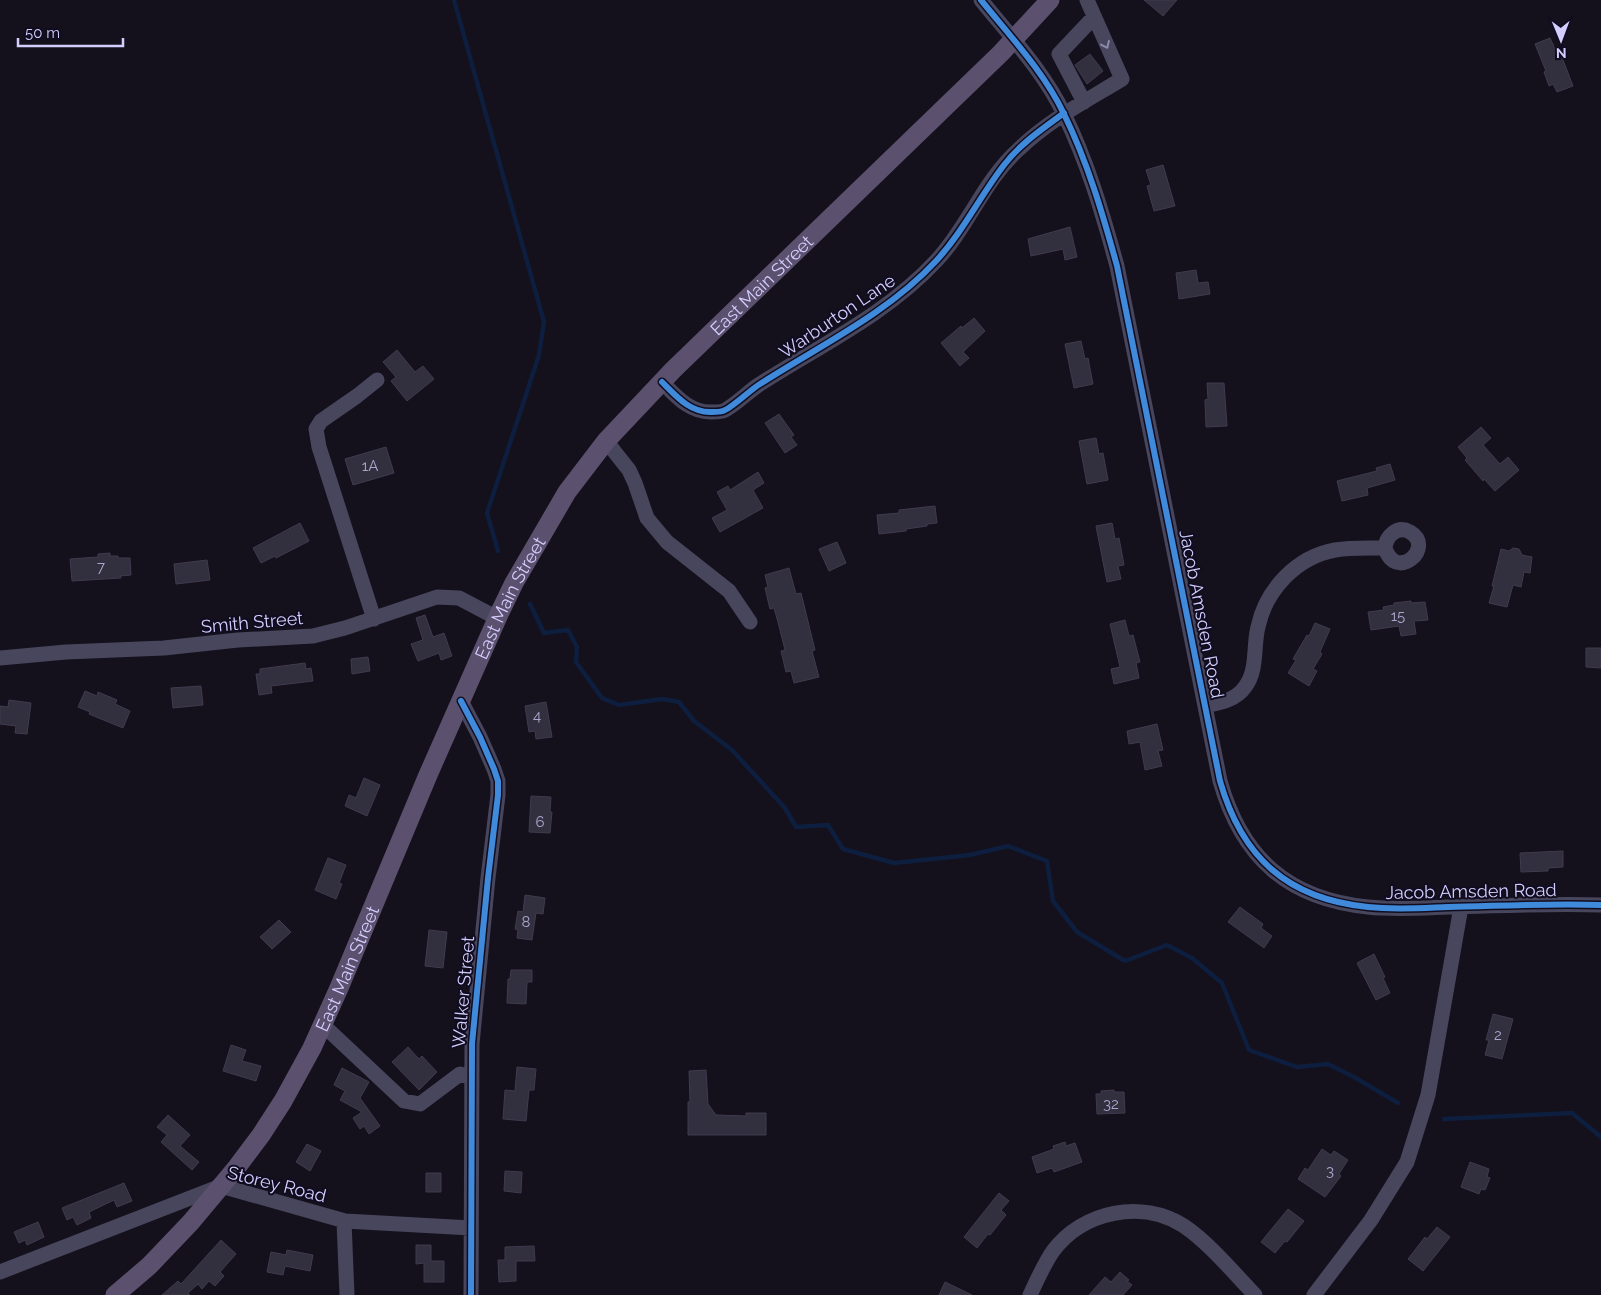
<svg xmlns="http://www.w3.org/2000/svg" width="1601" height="1295" font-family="Raleway,sans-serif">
	<rect width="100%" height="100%" fill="#14111c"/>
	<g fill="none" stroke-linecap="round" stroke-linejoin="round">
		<path stroke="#0d1e3e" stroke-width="4.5" d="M454,0L544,322L539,355L487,513L498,551
			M530,604L544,633L568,630L577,647L576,662L602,698L619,705L662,699L679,702L694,721L732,750L785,808L796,827L828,825L843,849L894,863L970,855L1008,846L1047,861L1053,901L1077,932L1125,961L1167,945L1192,958L1222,983L1249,1050L1297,1067L1328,1064L1354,1077L1398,1103
			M1444,1119L1572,1113L1601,1137"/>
	</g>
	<path fill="#322f3e" stroke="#403b4f" d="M1144,0H1177L1163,16Z
		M1550,38L1557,53L1560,52L1573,86L1557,92L1553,84L1549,86L1544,72L1546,71L1535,44Z
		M1090,54L1103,71L1087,84L1075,65Z
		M1163,165L1175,206L1154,211L1147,186L1151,185L1146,170Z
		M1070,227L1077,257L1065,260L1063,249L1031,256L1028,239Z
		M1196,270L1198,283L1208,282L1210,294L1179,299L1176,273Z
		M974,318L985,331L963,352L969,358L960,366L941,343L961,326L962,328Z
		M1081,341L1085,359L1088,358L1093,384L1074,388L1065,344Z
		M397,350L415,372L423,366L434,379L407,401L391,381L396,377L383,362Z
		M1207,383H1224L1227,426L1206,427L1205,400L1208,399Z
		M779,414L794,435L791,437L797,445L785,453L765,423Z
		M1481,427L1491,438L1483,445L1500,464L1508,457L1519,470L1495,491L1484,479L1483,481L1465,460L1467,458L1458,447Z
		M1096,438L1099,454L1103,453L1108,480L1087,484L1079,441Z
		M386,447L394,473L353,485L345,459Z
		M1390,464L1395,480L1367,488L1368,495L1342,501L1337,481L1377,471L1376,468Z
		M758,472L764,483L753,490L763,508L720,532L712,518L727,510L717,492L728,486L730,490Z
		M935,506L937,523L927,524V526L906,529V531L879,534L877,515L899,513V510Z
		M300,523L309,541L276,558L275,556L261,563L253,548Z
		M1112,523L1115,539L1119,538L1124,565L1118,566L1121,579L1107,582L1096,526Z
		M837,542L846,563L829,571L819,549Z
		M1513,548L1519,549L1522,555L1532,557L1530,573L1524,572L1521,587L1513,585L1507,607L1489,603L1494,586H1492L1501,549L1509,551Z
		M110,553V556H118V558H130L131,575L120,576L121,578L72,581L70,559L98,557V554Z
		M207,560L210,580L176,584L174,564Z
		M789,568L796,594L801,593L815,650L812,651L819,677L794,683L791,671L786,672L781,651L785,650L778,622L774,608L770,609L765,588L768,587L765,575Z
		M1411,601V603L1425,602L1428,620L1414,621L1416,634L1401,636L1399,626L1371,630L1368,612L1384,610L1383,607L1394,605V603Z
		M425,615L433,637L444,633L452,656L441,660L439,653L418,661L411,644L423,640L416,618Z
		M1125,620L1129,636L1133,635L1140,662L1136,663L1139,678L1114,684L1111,669L1120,667L1110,624Z
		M1315,623L1330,629L1320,652L1322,654L1313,669L1317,671L1309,686L1288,673L1296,660L1293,659L1307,635L1309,636Z
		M1586,648H1601V668L1586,667Z
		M368,657L370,671L352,674L351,659Z
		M305,663L306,669L311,668L313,681L271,686L272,693L259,695L256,674H260V669Z
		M201,686L203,705L173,708L171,688Z
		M85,691L97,696L98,692L117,700L115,704L130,711L123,728L89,714L90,712L78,707Z
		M9,700L31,703L27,734L15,733L16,726L0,724V706L8,707Z
		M546,702L552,737L536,739L535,731L529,732L525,706Z
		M1157,724L1163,750L1158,751L1162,766L1145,770L1140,742L1129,744L1127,731Z
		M364,778L380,785L367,816L345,806L349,795L356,798Z
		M531,796L551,797L550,812H552L550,833L529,832Z
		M1563,851V867L1548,868V871L1521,872L1520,853Z
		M328,858L346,865L339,883L342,884L336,899L315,890Z
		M525,895L545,898L543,914L536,913L532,940L517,938L518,930L515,929L518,911L523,912Z
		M1240,907L1263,924L1261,928L1272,936L1264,948L1228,922Z
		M279,920L291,932L272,949L260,937Z
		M429,930L447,932L443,968L425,966Z
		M1374,954L1385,977L1383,978L1390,993L1376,1000L1357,963Z
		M511,970H532V982H527L526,1004L507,1003L508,979H510Z
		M1493,1014L1513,1019L1502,1059L1485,1055L1489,1040H1486Z
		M231,1045L246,1050L242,1061L261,1066L256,1081L223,1071Z
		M408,1047L419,1059L422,1056L437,1072L419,1090L392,1062Z
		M517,1067L536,1069L534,1090H529L526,1121L503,1119L505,1090L515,1091Z
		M342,1068L369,1082L360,1098L380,1126L369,1134L364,1126L360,1129L353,1118L362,1112L340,1100L345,1091L334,1085Z
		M706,1070L708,1104L716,1115L746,1116V1113H766V1135H688V1102H690L689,1071Z
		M1114,1090V1092H1124L1125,1113L1097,1114L1096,1094H1101V1091Z
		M168,1115L190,1135L180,1146L199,1162L192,1170L161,1142L167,1135L157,1127Z
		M1065,1142L1066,1146L1075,1143L1082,1162L1054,1172L1052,1168L1037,1173L1032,1157L1054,1149L1053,1146Z
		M307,1144L321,1151L310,1171L296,1162Z
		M1322,1149L1331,1155L1334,1151L1348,1160L1339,1174L1341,1176L1325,1197L1298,1179L1305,1168L1308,1170Z
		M1470,1162L1489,1169L1487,1177L1490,1178L1485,1190L1481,1189L1479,1194L1461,1187Z
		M505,1171L522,1172L521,1193L504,1191Z
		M426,1173H441V1192H426Z
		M124,1183L132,1201L117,1207L114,1200L89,1212L91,1218L77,1225L73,1217L67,1220L62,1208Z
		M999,1193L1009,1201L1001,1210L1006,1215L990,1235L988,1234L977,1248L964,1237Z
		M1288,1209L1304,1221L1287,1242L1285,1241L1275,1253L1261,1242Z
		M38,1222L44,1237L27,1245L25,1240L19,1243L14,1232Z
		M1437,1227L1450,1237L1423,1271L1408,1259L1425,1237L1427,1239Z
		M221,1240L236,1254L220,1272L224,1276L215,1286L209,1281L202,1289L198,1284L188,1293L190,1295H162L178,1281L181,1284Z
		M416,1245H431V1261H444V1282H424V1263L416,1264Z
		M534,1246L535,1261H516V1281L499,1282L498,1260H505V1247Z
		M287,1250L313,1255L310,1271L285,1266L283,1275L267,1272L271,1252L286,1255Z
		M1120,1272L1129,1280L1127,1281L1132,1285L1123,1295H1089L1105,1277L1111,1282Z
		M945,1282L972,1295H939Z"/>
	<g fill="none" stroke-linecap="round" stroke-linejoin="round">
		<path stroke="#48465d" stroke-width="15" d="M981,0C1010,36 1044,72 1064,114C1088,163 1103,215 1117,266L1220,781C1242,858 1288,899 1368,907C1395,910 1422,908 1448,907C1499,906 1550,903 1601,905
			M1084,102L1059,54L1094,17
			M662,382C676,396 690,413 712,412C715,412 720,412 723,411C732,408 750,390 760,384C819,346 887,314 936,261C968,227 984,180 1019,149C1049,120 1086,101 1122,79L1087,0
			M606,441L629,470L635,483L647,518L667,542L729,591L750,622
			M374,619L319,447L316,429L321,421L357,396L377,380
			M0,658L66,652L164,648L238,640L313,636L345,628L437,597L459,598L497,618
			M461,701L480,737L494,769L498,781V795L488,878L472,1044L471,1295
			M1205,706C1220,703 1236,700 1245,687C1258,670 1253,646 1258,627C1266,589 1297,557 1335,550C1352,547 1369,548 1385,548C1396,583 1436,547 1410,532C1397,525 1386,536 1385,548
			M323,1025L404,1101L420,1104L460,1074L471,1077
			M344,1221L347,1295
			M0,1272L221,1186L345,1221L471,1228
			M1030,1295C1037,1280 1044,1264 1053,1251C1083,1211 1142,1199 1184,1226C1209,1243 1234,1273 1255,1295
			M1314,1295L1371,1220L1407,1162L1428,1095L1461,907"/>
		<path stroke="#5b506e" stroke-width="19" id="s1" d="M115,1295L149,1266L191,1222L237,1167L261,1135L283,1101L312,1048L339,988L428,775L500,612L514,583L567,492L606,441L673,370L1001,53L1050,0"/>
		<g stroke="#110d20" stroke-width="9">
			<path id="cycleway" d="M981,0C1010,36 1044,72 1064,114C1088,163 1103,215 1117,266L1220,781C1242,858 1288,899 1368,907C1395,910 1422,908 1448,907C1499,906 1550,903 1601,905
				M662,382C676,396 690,413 712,412C715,412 720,412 723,411C732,408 750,390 760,384C819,346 887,314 936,261C963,232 980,196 1004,165C1020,144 1042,129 1064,113
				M461,701L480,737L494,769L498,781V795L488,878L472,1044L471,1295"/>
		</g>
		<use href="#cycleway" stroke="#408adc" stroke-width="6"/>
	</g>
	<defs><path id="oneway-chevron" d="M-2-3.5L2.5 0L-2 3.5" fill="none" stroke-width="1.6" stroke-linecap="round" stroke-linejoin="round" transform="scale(1.25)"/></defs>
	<use stroke="#8e8aae" href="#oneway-chevron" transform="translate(1106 45) rotate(65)"/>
	<g text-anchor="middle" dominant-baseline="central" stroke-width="4" stroke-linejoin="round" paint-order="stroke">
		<g font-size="15" fill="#aca6ce">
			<text x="370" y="466">1A</text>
			<text x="101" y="567">7</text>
			<text x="1398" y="616">15</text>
			<text x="537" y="716">4</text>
			<text x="540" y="822">6</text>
			<text x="526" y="922">8</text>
			<text x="1498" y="1035">2</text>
			<text x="1111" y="1104">32</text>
			<text x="1330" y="1171">3</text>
		</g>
		<g font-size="18" fill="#d4cefe" stroke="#110d20">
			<text stroke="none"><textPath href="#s1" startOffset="1215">East Main Street</textPath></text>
			<text transform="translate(837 316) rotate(-34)">Warburton Lane</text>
			<text stroke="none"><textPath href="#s1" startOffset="810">East Main Street</textPath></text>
			<text transform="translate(1202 614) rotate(79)">Jacob Amsden Road</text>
			<text transform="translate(252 622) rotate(-5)">Smith Street</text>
			<text transform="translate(1471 891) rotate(-1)">Jacob Amsden Road</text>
			<text stroke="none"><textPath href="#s1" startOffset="405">East Main Street</textPath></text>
			<text transform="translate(463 992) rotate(-85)">Walker Street</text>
			<text transform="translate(277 1184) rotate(14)">Storey Road</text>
		</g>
	</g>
	<g transform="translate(1561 40) rotate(179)" stroke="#110d20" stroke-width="4" paint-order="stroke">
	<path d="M0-4L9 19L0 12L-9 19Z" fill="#d4cefe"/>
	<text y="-8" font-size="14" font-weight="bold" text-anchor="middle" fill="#d4cefe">N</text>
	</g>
	<path d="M18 38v8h105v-8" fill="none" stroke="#d4cefe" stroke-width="2.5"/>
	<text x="25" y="38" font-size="15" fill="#d4cefe" stroke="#110d20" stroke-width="4" paint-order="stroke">50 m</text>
</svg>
